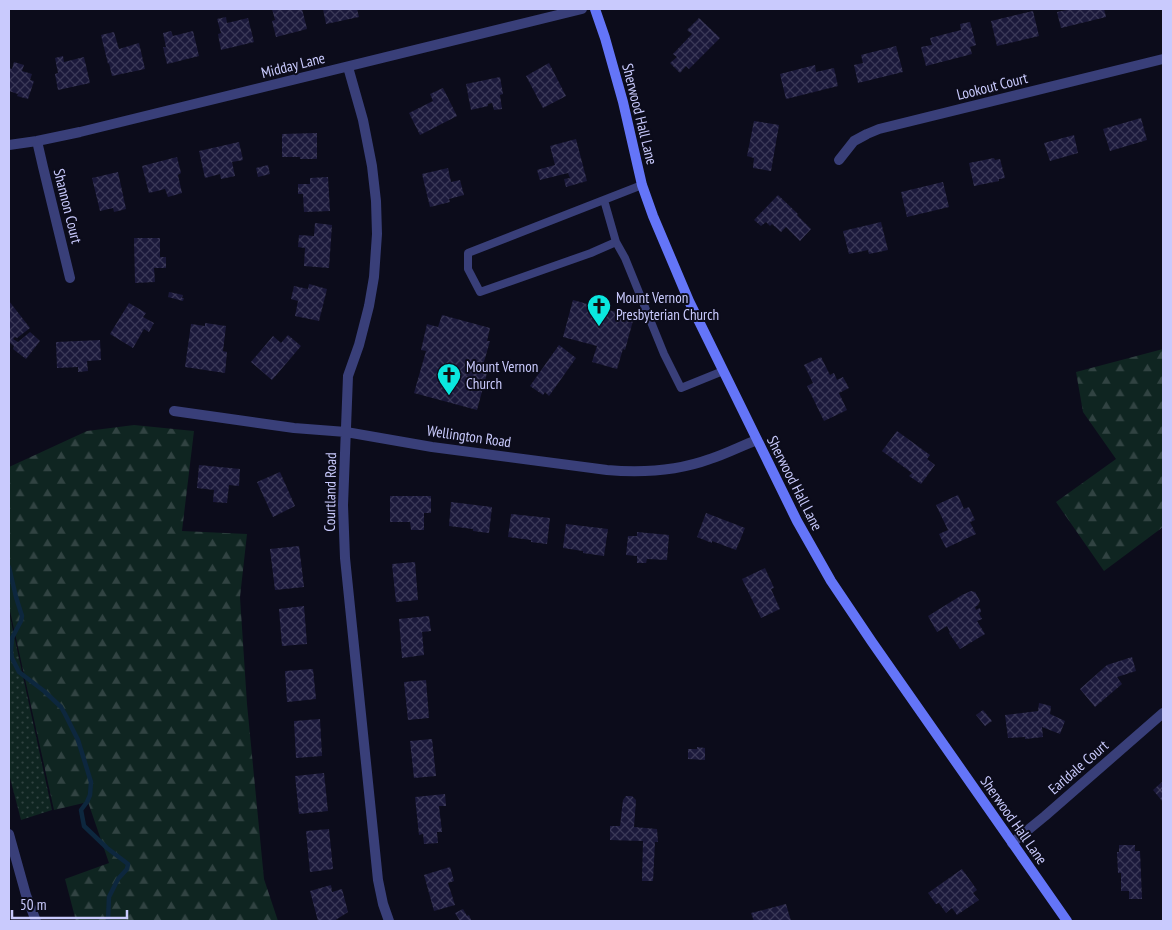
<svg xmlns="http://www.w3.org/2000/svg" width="1172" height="930" font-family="'PT Sans Narrow',sans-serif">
	<defs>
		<pattern id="grass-dots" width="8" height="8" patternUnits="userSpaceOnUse" patternTransform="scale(1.25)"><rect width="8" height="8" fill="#0f2521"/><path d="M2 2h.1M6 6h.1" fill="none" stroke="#314342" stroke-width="1.8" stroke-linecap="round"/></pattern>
		<pattern id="forest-firs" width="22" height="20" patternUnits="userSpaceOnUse" patternTransform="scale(1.25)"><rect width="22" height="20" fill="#0f2521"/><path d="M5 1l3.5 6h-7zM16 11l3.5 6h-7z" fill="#314342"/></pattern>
		<pattern id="building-cross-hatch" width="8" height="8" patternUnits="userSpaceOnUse" patternTransform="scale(1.25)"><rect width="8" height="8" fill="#1b193b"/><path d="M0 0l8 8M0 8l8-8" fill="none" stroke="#3b3958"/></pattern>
	</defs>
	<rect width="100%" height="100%" fill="#0c0c1b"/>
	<path fill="url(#grass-dots)" d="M9,612L52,810L21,820L9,774Z"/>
	<path fill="url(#forest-firs)" d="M1163,349V527L1104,571L1056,502L1116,459L1083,412L1076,372Z
		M134,425L194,431L182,531L247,534L240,597L247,704L264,879L278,921H76L65,879L109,863L88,802L54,810L10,611L9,607V467L87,431Z"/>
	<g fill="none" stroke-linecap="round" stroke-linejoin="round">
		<path stroke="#0d273e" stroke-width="4.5" d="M9,567L16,597L22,616L21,621L12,638L11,651L12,658L19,672L44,691L61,707L65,714L78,740L91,782L90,795L87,802L81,810L84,826L107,848L128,864L127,869L118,879L109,897L108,921"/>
	</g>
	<path fill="url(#building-cross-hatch)" d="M272,9H302L307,29L276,37L272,21L275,20Z
		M323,9H357L359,17L326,24Z
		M1067,9H1104L1106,17L1061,28L1057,12L1067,10Z
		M1033,11L1039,36L997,46L991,21Z
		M226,17L227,23L248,18L254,42L221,50L218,34L221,33L217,19Z
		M699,18L720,38L689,69L686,66L680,73L670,63L677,57L673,54L692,34L687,30Z
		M970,22L976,45L970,47L972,54L926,66L921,47L932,45L930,38L961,30L960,24Z
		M171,31L173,36L193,31L199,56L167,64L163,47H166L163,33Z
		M114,32L119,49L139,43L145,69L112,76L109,63L108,64L101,35Z
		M896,46L903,72L858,83L854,65L863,63L861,55Z
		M63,56L64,62L84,57L90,83L58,90L55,74L58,73L55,58Z
		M14,62L24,65L22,71L32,74L30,80L34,81L28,99L17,96L18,94L9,91V68L12,69Z
		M549,63L566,96L543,108L526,76Z
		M815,65L816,72L834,68L838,86L786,99L780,74Z
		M500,77L503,94L500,95L502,109L494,110L492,103L488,104V106L471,110L466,84Z
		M443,88L457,116L420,135L409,113L433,101L430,94Z
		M1141,118L1147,140L1110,151L1103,129Z
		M754,121L779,125L771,171L753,168L754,158L747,156Z
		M317,133V159H300V157H282V134Z
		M1074,135L1078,153L1050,161L1044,143Z
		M576,139L587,181L566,187L564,179L570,178L568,173L540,180L537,170L555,165L550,146Z
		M239,142L243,160L232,162L235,176L221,179L220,174L205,178L199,151Z
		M177,157L181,173L178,175L182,193L168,197L165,189L149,193L142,166Z
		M994,158L995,160L1000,159L1005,178L999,179V181L974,186L969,163Z
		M268,165L270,174L258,177L256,168Z
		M448,168L451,182L460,180L464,195L449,199L450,202L430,207L422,174Z
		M118,172L126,209L114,212L113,208L100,211L92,178Z
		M328,177L330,211L304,212L303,194H298V184H310V178Z
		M943,182L949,207L907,217L901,192Z
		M778,195L798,214L797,215L811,229L800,241L786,227L781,232L772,224L770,226L766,222L761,226L754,220Z
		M881,222L888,250L869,254L868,250L849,254L843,231Z
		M315,223L332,225L329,268L304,266L305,248L298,247L299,235L314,236Z
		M134,238H160V257H166V268H154L155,282L135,283Z
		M309,284L327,289L319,321L295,316L298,301L291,299L294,286L308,289Z
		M169,292L183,295L182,298H184L183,301L168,297Z
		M573,300L634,317L625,350L623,349L617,369L592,362L597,346L563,337Z
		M9,301L30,328L17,338L15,337L13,339L18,342L30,332L40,341L26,359L13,349L14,346L9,342Z
		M129,303L146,313L143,317L154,323L149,332L144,329L133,348L110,334Z
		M442,315L490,328L487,341H490L481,372L487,373L477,410L414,393L426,351L421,350L427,324L438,327Z
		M205,323L226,326L223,351L227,352L225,373L185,367L191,324L205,326Z
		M288,335L301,346L272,380L251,362L273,336L281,343Z
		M100,340L101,360L87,361L88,371L78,372V367L57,368L56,342Z
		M559,345L576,358L549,396L545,392L543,395L530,386Z
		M821,357L830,375L834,373L837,380L843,377L849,388L839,393L847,410L824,421L807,386L813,383L804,365Z
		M897,431L930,455L927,459L935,465L921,484L909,476L912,473L882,451Z
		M199,465L240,469L239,486L229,485L227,503L213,502L214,490L197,488Z
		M280,472L295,506L273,517L257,482Z
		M958,495L964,509L969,507L975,520L970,522L976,534L946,548L939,534L948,530L936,505Z
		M390,496H431V513H424V530H411L410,522H390Z
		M451,502L492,507L489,533L473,531V529L449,526Z
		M706,513L745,528L736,550L712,541V543L697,537Z
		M511,514L550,518L547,544L531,542V540L508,537Z
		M566,524L608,529L604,556L583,553V551L563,548Z
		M637,532L669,535L667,560L647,559L646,563H637V556L626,555L628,536H637Z
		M299,546L304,587L275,590L270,549Z
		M415,562L418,600L396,602L392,564Z
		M765,568L774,588L771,589L780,609L761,618L742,579Z
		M971,591L975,592L980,601L978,605L975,607L976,610L980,608L981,612L979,613L982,619L977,621L985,634L960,649L949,633L950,632L947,626L937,632L928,616L962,595Z
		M304,606L307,644L282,646L279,609Z
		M429,616L431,631L422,632L424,655L402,658L399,619Z
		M1132,657L1136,671L1117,677L1122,684L1095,707L1080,689L1107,665Z
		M313,669L316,699L287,702L285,671Z
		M426,680L429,718L408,720L404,682Z
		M1039,703L1051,706L1050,714L1065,721L1060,734L1042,727L1043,737L1025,739V737L1008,738L1005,715L1038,711Z
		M983,710L992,721L985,726L976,715Z
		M320,719L322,756L296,758L294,721Z
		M432,739L436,776L414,778L410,741Z
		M697,747L705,748V760L688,759V749H697Z
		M324,773L328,811L299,814L295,776Z
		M1163,781V802L1153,790Z
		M445,794L446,806H439L442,832H437L438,843L424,844L423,834L419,835L415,797Z
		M626,796H632L636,800L634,827L657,829L658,842H655L653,881H642L643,841L610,840V826H620L623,800Z
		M329,829L333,869L310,872L306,831Z
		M1119,845H1135V851H1140L1142,899H1129V891H1121V873H1118L1117,852H1119Z
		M450,867L454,881L448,883L455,905L434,911L424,875Z
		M962,869L977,890L973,893L979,900L957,915L952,908L946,913L939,903L936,904L928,893Z
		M331,885L332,892L342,889L348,912L334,921H318L310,891Z
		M786,904L791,921H754L751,913Z
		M463,909L467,916L469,915L471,920L460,921L455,913Z"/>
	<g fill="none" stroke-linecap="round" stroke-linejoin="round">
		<path stroke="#393f79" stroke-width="8" d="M642,185L468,253V269L480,292L591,253L616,242L625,258L664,354L681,388L723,371
			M604,200L616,242"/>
		<path stroke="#393f79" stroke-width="10" d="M348,67L363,120L372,166L376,201L377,234L374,277L369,306L359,345L348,376L343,505L345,558L378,880L383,904L389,921
			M37,141L43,167L70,278
			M9,145L37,141L80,132L582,9
			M839,160L854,141L867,134L879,129L1163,59
			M174,411L294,428L346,432L432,447L607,470C641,473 677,471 710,459C726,454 741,446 757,440
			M9,834L26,895L36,921
			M1012,843L1045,816L1163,713"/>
		<path stroke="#6475f8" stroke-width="10" d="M595,9L605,38L623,102L642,185L653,216L689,301L797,521L831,581L872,642L1067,921"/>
	</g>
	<defs>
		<g id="church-pin" transform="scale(1.25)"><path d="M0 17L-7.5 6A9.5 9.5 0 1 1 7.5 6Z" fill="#0ae7df" stroke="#0c0c1b"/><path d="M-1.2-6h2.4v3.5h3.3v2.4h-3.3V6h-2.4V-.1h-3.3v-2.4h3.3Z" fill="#111"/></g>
	</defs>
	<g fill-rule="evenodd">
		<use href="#church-pin" x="599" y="306"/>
		<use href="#church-pin" x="449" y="375"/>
	</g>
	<g text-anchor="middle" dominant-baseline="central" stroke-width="4" stroke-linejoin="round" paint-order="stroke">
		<g font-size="15" fill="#c9cafd" stroke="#0c0c1b">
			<text transform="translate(293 65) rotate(-14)">Midday Lane</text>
			<text transform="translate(992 86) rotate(-14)">Lookout Court</text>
			<text transform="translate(640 114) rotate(76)">Sherwood Hall Lane</text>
			<text transform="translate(68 206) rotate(76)">Shannon Court</text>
			<text transform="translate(469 436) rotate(8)">Wellington Road</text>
			<text transform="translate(795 483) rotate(63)">Sherwood Hall Lane</text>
			<text transform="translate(330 492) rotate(-89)">Courtland Road</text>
			<text transform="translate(1078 767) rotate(-41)">Earldale Court</text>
			<text transform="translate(1014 820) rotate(55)">Sherwood Hall Lane</text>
		</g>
		<g font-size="15" fill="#c9cafd" stroke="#0c0c1b" text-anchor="start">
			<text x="616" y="297">Mount Vernon<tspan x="616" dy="17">Presbyterian Church</tspan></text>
			<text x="466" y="366">Mount Vernon<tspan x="466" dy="17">Church</tspan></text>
		</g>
	</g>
	<rect width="1172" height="930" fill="none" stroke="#c9cafd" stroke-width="20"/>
	<path d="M12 910v8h115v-8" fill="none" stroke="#c9cafd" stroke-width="2.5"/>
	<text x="20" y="910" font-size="15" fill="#c9cafd" stroke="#0c0c1b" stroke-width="4" paint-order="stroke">50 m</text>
</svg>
